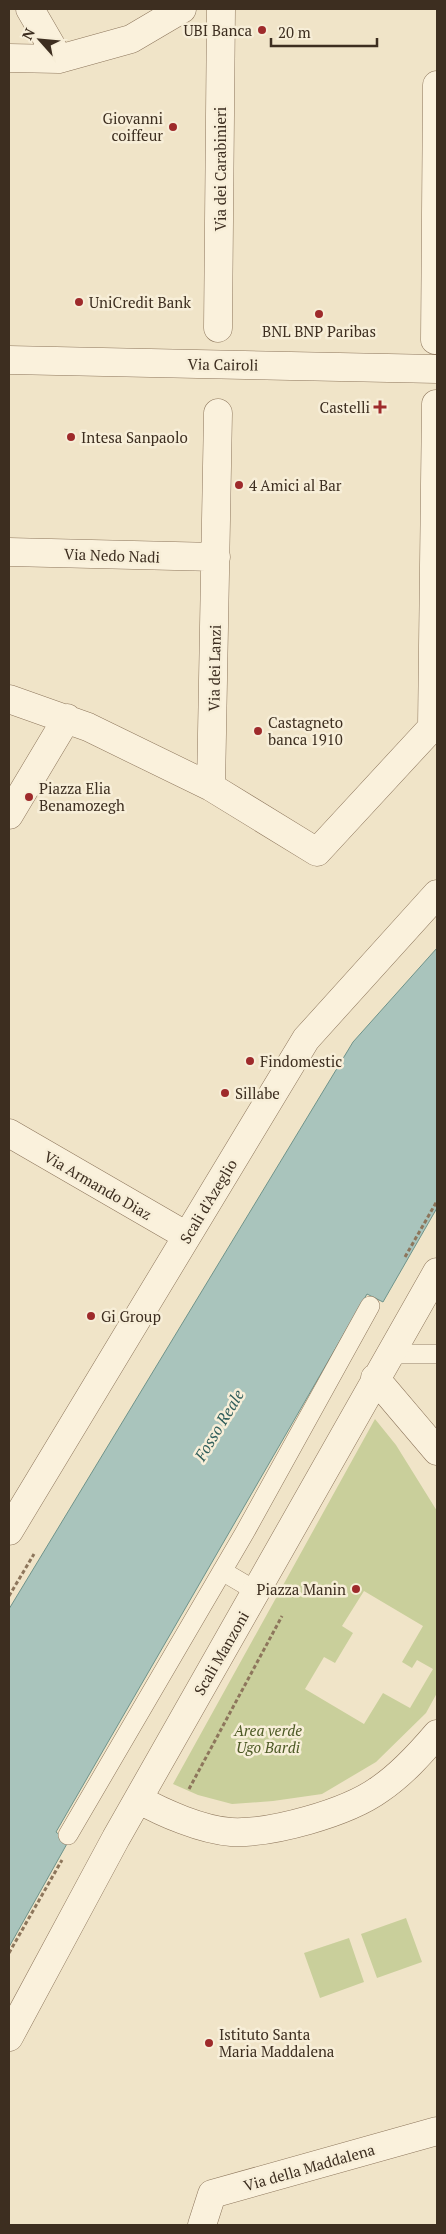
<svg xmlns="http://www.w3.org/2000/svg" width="446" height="2234" font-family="'PT Serif',serif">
	<rect width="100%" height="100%" fill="#f0e4c8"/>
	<path fill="#c9cf9b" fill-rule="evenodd" d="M375,1419L396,1445L437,1511V1693L426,1713L376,1762L322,1794L273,1801L232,1804L198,1795L173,1784ZM364,1591L423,1626L402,1662L412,1668L417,1660L433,1669L410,1708L383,1693L364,1724L305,1689L324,1657L335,1663L353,1633L342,1626Z
		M406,1918L422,1962L377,1978L361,1934Z
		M349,1938L364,1982L320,1998L304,1953Z"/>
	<path fill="#a9c4bc" stroke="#6f938a" d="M437,948V1208L383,1302L367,1294L56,1832L68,1842L9,1947V1609L353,1042Z"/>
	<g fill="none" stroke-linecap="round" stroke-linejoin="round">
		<g stroke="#8d765c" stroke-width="20">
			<path id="service" d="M390,1354H437
				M222,1571L256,1591
				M68,1835L245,1532L370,1306"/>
		</g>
		<g stroke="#8d765c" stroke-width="29">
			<path id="minor" d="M30,9L59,59
				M9,58L59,59L131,39L182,9
				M218,328L221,9
				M435,340L437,85
				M9,360L437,369
				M9,552L216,557
				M9,699L88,727L211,787L317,852L437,722
				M432,727L436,404
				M211,787L218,413
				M9,815L67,718
				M9,1133L187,1236
				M375,1378L437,1451
				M9,1531L306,1039L437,894
				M138,1799C163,1813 202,1830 231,1832C271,1834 347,1813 380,1789C402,1774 420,1754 437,1734
				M9,2037L116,1838L437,1272
				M202,2225L212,2194L437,2131"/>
		</g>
		<path stroke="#8d765c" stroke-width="3" stroke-dasharray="4 2.5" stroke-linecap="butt" d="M405,1257L437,1201
			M9,1596L34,1554
			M189,1789L282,1616
			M9,1953L62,1860"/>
		<use href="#service" stroke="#faf1dc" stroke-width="19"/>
		<use href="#minor" stroke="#faf1dc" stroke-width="28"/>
	</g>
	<g fill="#9e2a2b" stroke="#f7eed8" stroke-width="2">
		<circle cx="262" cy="30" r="5"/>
		<circle cx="173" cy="127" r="5"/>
		<circle cx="79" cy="302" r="5"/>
		<circle cx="319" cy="314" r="5"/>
		<path d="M377.5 399.5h5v5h5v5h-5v5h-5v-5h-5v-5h5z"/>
		<circle cx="71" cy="437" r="5"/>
		<circle cx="239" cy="485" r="5"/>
		<circle cx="258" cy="731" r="5"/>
		<circle cx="29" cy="797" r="5"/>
		<circle cx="250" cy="1061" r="5"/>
		<circle cx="225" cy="1093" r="5"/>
		<circle cx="91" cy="1316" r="5"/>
		<circle cx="356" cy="1589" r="5"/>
		<circle cx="209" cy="2043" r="5"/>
	</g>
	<g text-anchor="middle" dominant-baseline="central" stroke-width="5" stroke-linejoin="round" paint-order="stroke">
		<g font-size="15" fill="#3d2e20" stroke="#f7eed8" text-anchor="start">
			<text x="252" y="30" text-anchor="end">UBI Banca</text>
			<text x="163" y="118" text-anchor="end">Giovanni<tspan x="163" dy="17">coiffeur</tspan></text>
			<text x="89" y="302">UniCredit Bank</text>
			<text x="319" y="331" text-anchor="middle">BNL BNP Paribas</text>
			<text x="370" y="407" text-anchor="end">Castelli</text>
			<text x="81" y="437">Intesa Sanpaolo</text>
			<text x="249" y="485">4 Amici al Bar</text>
			<text x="268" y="722">Castagneto<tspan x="268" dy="17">banca 1910</tspan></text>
			<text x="39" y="788">Piazza Elia<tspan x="39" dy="17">Benamozegh</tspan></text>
			<text x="260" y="1061">Findomestic</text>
			<text x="235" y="1093">Sillabe</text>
			<text x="101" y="1316">Gi Group</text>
			<text x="346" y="1589" text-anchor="end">Piazza Manin</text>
			<text x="219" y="2034">Istituto Santa<tspan x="219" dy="17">Maria Maddalena</tspan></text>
		</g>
		<g font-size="15" fill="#3d2e20" stroke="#f7eed8">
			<text transform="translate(220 169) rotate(-90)">Via dei Carabinieri</text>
			<text transform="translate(223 364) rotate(1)">Via Cairoli</text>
			<text transform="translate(112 555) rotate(2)">Via Nedo Nadi</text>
			<text transform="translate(214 668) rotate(-89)">Via dei Lanzi</text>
			<text transform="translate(98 1185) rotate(30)">Via Armando Diaz</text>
			<text transform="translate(208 1201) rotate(-59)">Scali d'Azeglio</text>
			<text transform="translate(221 1653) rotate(-60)">Scali Manzoni</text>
			<text transform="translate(309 2167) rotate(-16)">Via della Maddalena</text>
		</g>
		<g font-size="15" font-style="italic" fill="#4d5a26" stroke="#f7eed8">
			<text x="268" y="1730">Area verde<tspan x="268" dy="17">Ugo Bardi</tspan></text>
		</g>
		<g font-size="16" font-style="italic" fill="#2f5d5a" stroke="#f7eed8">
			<text transform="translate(219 1425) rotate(-59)">Fosso Reale</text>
		</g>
	</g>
	<rect width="446" height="2234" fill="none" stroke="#3d2e20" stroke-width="20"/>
	<g transform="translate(40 40) rotate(297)" stroke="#f7eed8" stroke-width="4" paint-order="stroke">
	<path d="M0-4L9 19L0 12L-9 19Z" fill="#3d2e20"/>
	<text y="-8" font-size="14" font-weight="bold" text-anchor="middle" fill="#3d2e20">N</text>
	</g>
	<path d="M271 38v8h106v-8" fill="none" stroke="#3d2e20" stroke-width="2.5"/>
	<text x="278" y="38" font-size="15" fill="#3d2e20" stroke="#f7eed8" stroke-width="4" paint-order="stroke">20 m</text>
</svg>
